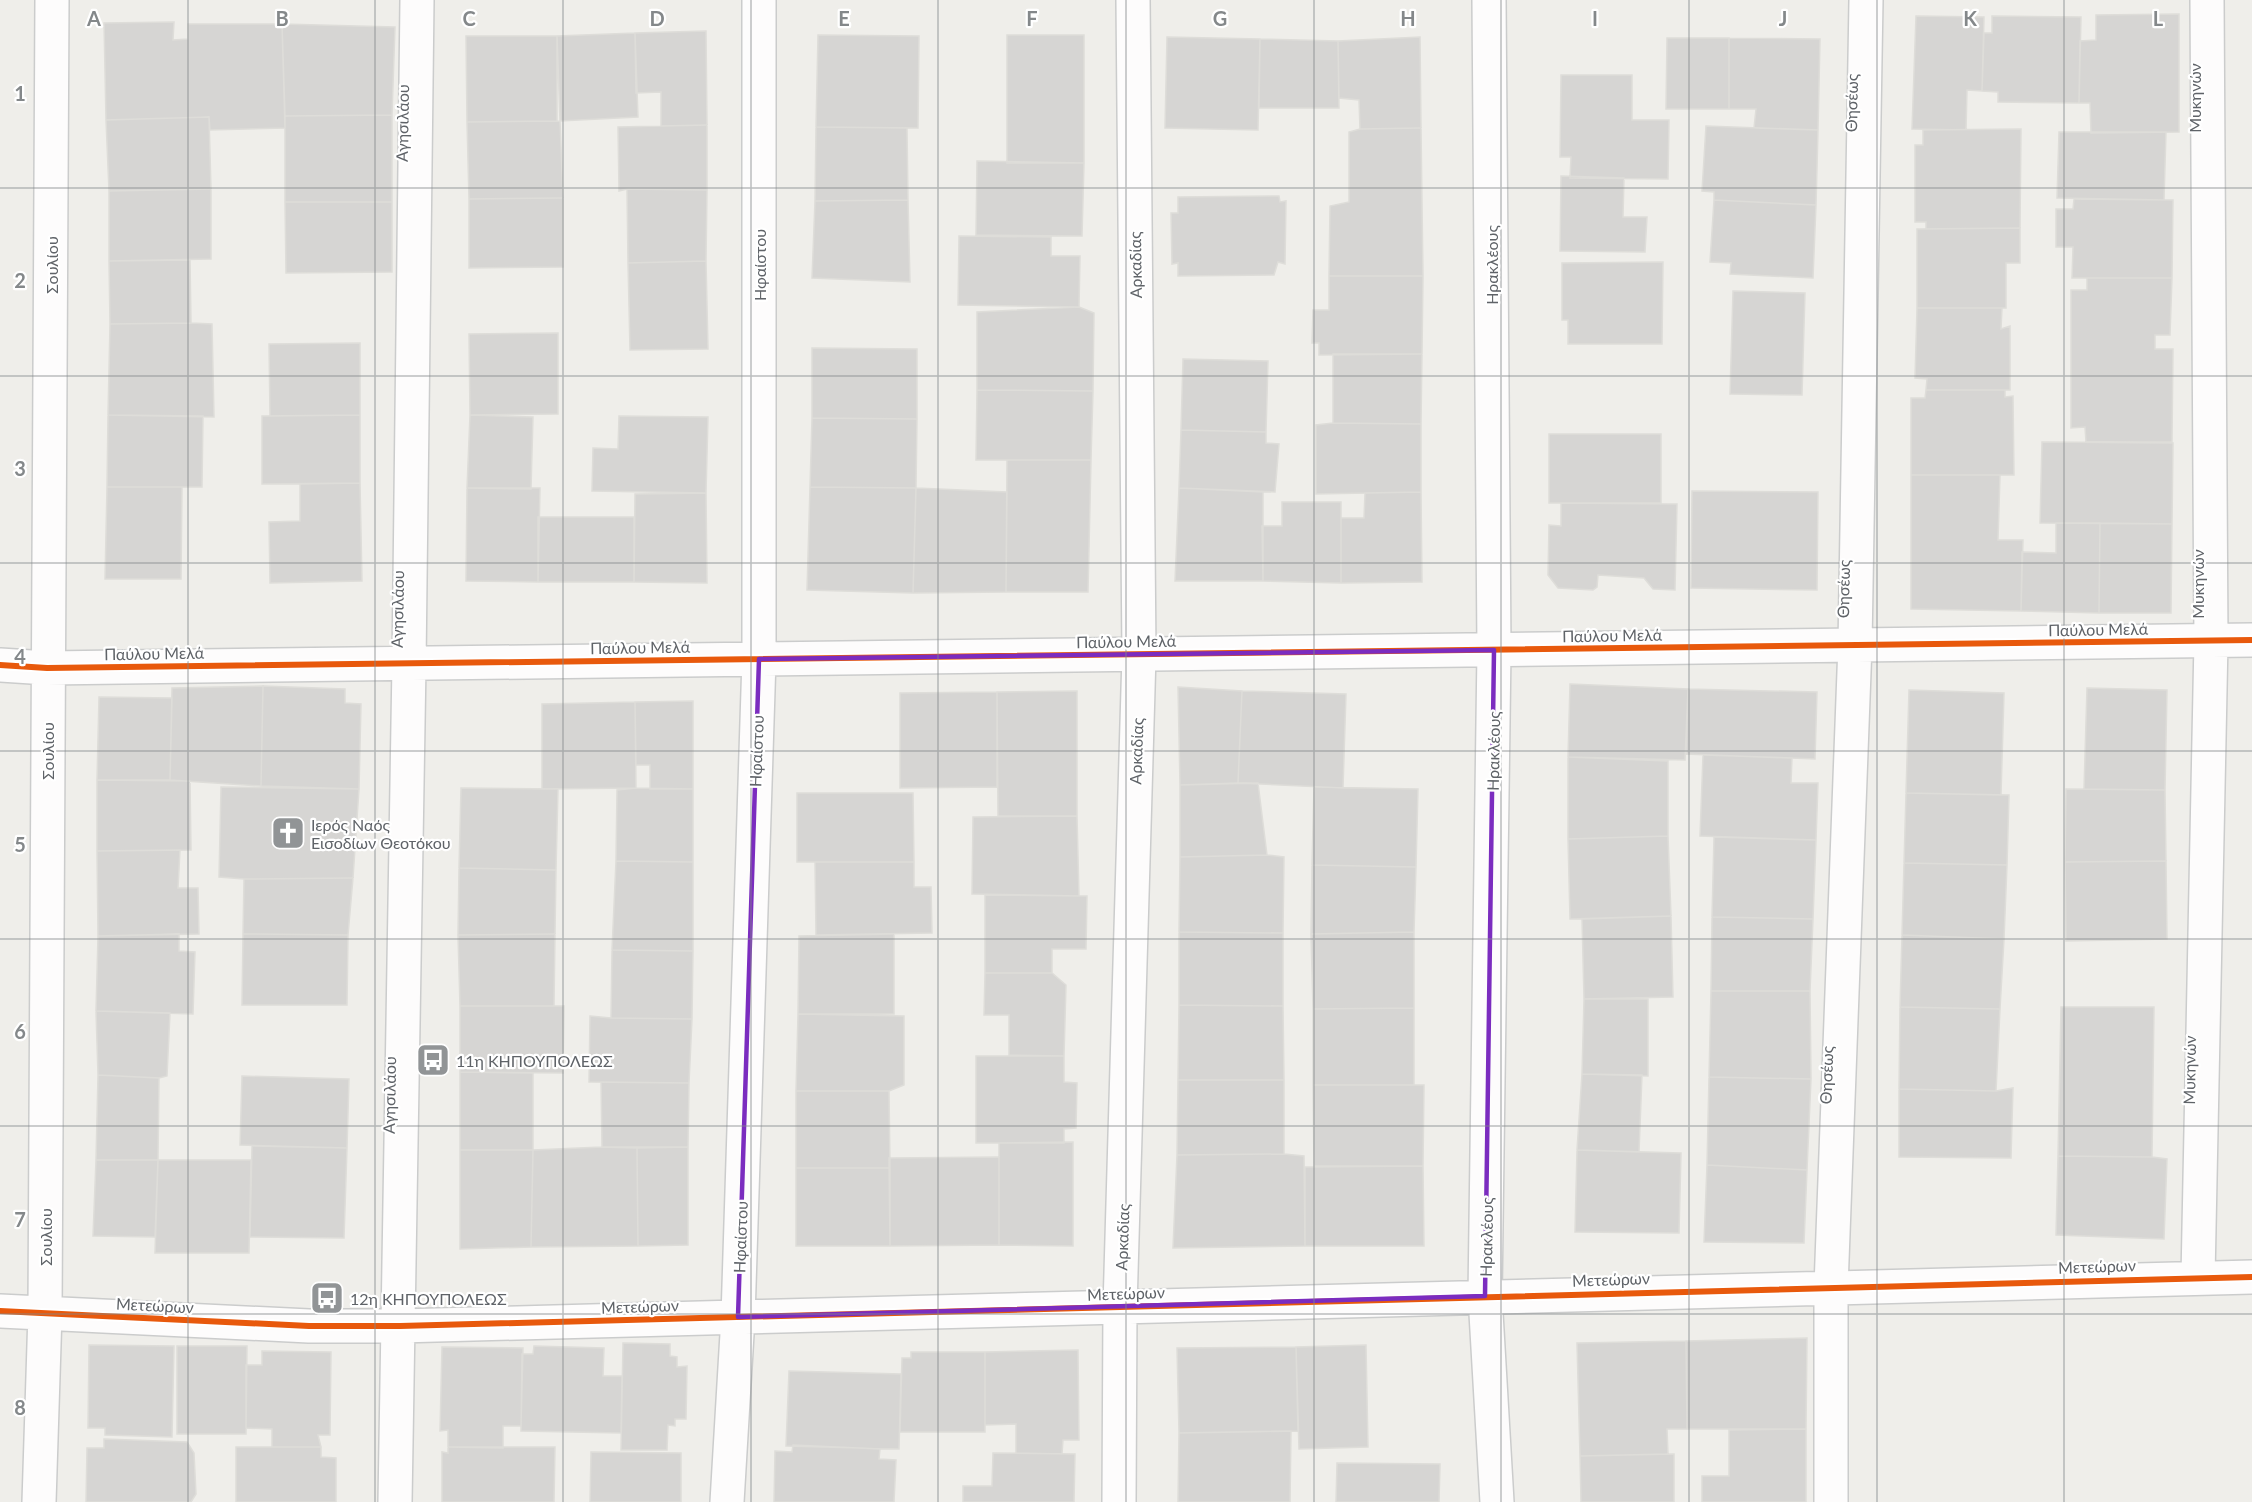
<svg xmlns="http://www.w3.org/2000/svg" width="2252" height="1502" font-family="Lato,sans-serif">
	<rect width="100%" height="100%" fill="#efeeea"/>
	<path fill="#d6d5d3" stroke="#deddd9" stroke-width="1.5" d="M2179,14V132L2091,133L2090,103H2079L2080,41L2096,40V15Z
		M1916,16L1984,17L1982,91L1967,90L1966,130L1912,129Z
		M1992,16L2081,17L2079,103L1998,102V92L1982,91L1984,33H1992Z
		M174,22L173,40L188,39V24H282L285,128L210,130L209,117L106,120L104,23Z
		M282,24L395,27L392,115L285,116Z
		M706,31L707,125L661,126V92L636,93L635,33Z
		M635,33L638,117L560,121L557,36Z
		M818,35L919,36L918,128L816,127Z
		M1007,35H1084V163H1007Z
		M466,36H557V121L467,122Z
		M1167,37L1260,39L1258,130L1165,128Z
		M1420,37L1421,128L1360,129L1359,100L1339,98L1338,41Z
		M1667,38H1729V109H1666Z
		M1729,38L1820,39L1818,130L1754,128L1756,109H1729Z
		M1260,39L1338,41L1339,108H1259Z
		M1561,75H1632V120H1669L1668,179L1570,178L1571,157H1560Z
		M392,115V202H285V116Z
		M209,117L211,189L109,191L106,120Z
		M560,121L563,198L469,199L467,122Z
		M707,125V190L627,189L619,191L618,127Z
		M1706,126L1818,130L1816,205L1714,200V192L1702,191Z
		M816,127L907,128L908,200L815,201Z
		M1421,128L1423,276H1329L1330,206L1349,202V132L1360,129Z
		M2021,129L2020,228L1926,229V222H1915V145H1923V130Z
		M2059,132H2166L2164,200L2057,198Z
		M977,161L1084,163L1082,236L976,235Z
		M1561,176L1624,178L1623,217H1647L1645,252L1560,251Z
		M211,189V259L109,261V191Z
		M627,189L707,190L706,261L628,263Z
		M1279,196L1280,202L1286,201L1285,264L1278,262L1274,275L1178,276V263L1172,264L1171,213H1178V197Z
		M563,198V267L469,268V199Z
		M2074,199L2173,200L2172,278H2072L2073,247H2056V209H2073Z
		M908,200L910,282L812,278L815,201Z
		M1714,200L1816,205L1813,278L1730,274L1731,263L1710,262Z
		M285,202H392V272L286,273Z
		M2020,228V263H2006V308H1917V229Z
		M959,236L1051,237V256H1080L1079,307L958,305Z
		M190,260L191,323L110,324L109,261Z
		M706,261L708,349L630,350L628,263Z
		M1663,262L1662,344H1568V320H1562V263Z
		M1329,276H1423L1422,354L1319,355V343H1312L1313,310H1329Z
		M2087,278H2172L2170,335H2155V349H2173L2172,442H2086L2085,427L2071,428V290H2087Z
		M1733,291L1805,293L1802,395L1730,394Z
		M1079,307L1094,313L1093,391L977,390V312Z
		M1917,308H2002L2001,329L2010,326V390H1926L1927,379L1915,378Z
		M191,323L212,324L214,417L108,415L110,324Z
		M558,333V414L470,415L469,334Z
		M360,343V415L270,416L269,344Z
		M812,348L917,349V419L812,418Z
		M1333,354H1422L1421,424L1333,423Z
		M1183,359L1268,361L1266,432L1181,430Z
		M977,390L1093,391L1091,460H976Z
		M1926,390H2005V397L2013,396L2014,475H1911V398H1925Z
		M108,415L203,416L202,487H107Z
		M360,415V483L262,484V416Z
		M470,415L533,417L531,489L467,488Z
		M619,416L708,417L706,493L592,491L593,448L618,449Z
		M812,418L917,419L916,488L810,487Z
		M1333,423L1421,424V492L1316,494V425Z
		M1181,430L1266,432V443L1279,444L1275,492L1179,488Z
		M1549,434H1661V503H1549Z
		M2042,442L2173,443L2172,524L2040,523Z
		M1007,460H1091L1088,592H1006Z
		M1911,475H2000L1998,540H2023L2021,611L1911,609Z
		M360,483L362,581L270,583L269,522L300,521V484Z
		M107,487H182L181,579H105Z
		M810,487L916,488L913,593L807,590Z
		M467,488H540L538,582L466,581Z
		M916,488L1007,492L1006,592L913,593Z
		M1179,488L1263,492V581H1175Z
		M1692,491L1818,492L1817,590L1691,588Z
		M1421,492L1422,582L1341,583V518H1364L1365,493Z
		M706,493L707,583L634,582L635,494Z
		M1282,502H1341V583L1263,581L1262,526H1282Z
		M1561,503L1677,504L1675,590L1653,589L1644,578L1598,575L1597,587L1593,590L1558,588L1548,575L1549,525L1561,526Z
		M538,517H634V582H538Z
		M2056,523H2100L2099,613L2021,611L2022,552L2056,553Z
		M2100,523L2172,524L2171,613H2099Z
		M1570,684L1688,689L1685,760L1568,757Z
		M263,686L261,786L170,780L172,688Z
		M263,686L345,689V703L361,704L359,789L261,786Z
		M1178,687L1242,691L1238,783L1180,785Z
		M2087,688L2167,690L2165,790L2084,789Z
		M1688,689L1817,692L1815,759L1686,754Z
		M1909,690L2004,693L2001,795L1906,793Z
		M1077,691V816H998L997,692Z
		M1242,691L1346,694L1343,788L1238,783Z
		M997,692V787L900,788V693Z
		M99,697L172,698L170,780H97Z
		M693,701V789H650V765H636L635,702Z
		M635,702L636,788L542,789V704Z
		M1703,755L1792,758L1791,783H1818L1816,840L1700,836Z
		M1568,757L1668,761V836L1568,839Z
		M97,780L190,781L191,850L97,851Z
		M1258,783L1267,855L1180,857V785Z
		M221,787L359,789L353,878L244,879L219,877Z
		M1314,787L1418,789L1416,867L1312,865Z
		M461,788L558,789L556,870L459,868Z
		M636,788L693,789V862L616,861L617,790Z
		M2066,789L2165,790L2166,861L2065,862Z
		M797,793H913L914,862H797Z
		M1906,793L2009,795L2007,865L1904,863Z
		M1077,816L1079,896L972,894L973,817Z
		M1668,836L1671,916L1570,919L1568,839Z
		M1714,837L1816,840L1813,919L1712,917Z
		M180,850L178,888H198L199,934L98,936L97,851Z
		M1267,855L1284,857L1283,933L1179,932L1180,857Z
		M616,861L693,862V951L612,950Z
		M2166,861L2167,939L2066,941L2065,862Z
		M815,862H914V887H931L932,933L816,935Z
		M1904,863L2007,865L2004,939L1902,935Z
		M1312,865L1416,867L1414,932L1311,934Z
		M459,868L556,870L555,934L458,935Z
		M353,878L348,935L243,934L244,879Z
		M985,895L1087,896L1086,949H1052V973H985Z
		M1671,916L1673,997L1584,999L1582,919Z
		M1712,917L1813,919L1810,991H1711Z
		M1179,932L1283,933V1006L1179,1005Z
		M1414,932V1008L1313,1009L1311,934Z
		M179,934V951L195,952L193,1014L96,1011L98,936Z
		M243,934L348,935L347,1005H242Z
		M555,934L554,1006H460L458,935Z
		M894,934V1014H798L799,936Z
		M1902,935L2004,939L2000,1009L1900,1007Z
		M612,950L693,951L692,1019L611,1018Z
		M985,973H1052L1066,985L1064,1056L1009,1055V1015H984Z
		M1711,991H1810L1811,1079L1709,1077Z
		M1584,999H1648V1076L1582,1074Z
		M1179,1005L1283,1006L1284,1080H1178Z
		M460,1006H564L563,1073L460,1072Z
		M1900,1007L2000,1009L1996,1091L1899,1089Z
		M2061,1007H2154L2152,1157L2058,1156Z
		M1414,1008V1085H1313V1009Z
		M96,1011L170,1013L167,1076L159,1078L98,1075Z
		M798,1014L904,1016V1085L889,1091H796Z
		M590,1016L611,1018L692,1019L689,1083L589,1082Z
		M976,1056H1064V1082L1077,1083L1076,1128L1064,1129V1143H976Z
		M460,1072L533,1073V1150H460Z
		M1582,1074L1642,1075L1639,1152L1577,1150Z
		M98,1075L159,1078L158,1160H96Z
		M242,1076L349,1079L347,1148L240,1145Z
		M1709,1077L1811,1079L1807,1170L1707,1165Z
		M1178,1080H1284V1154L1177,1155Z
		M601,1082L689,1083L688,1147H602Z
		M1313,1085H1424L1423,1166H1314Z
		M2013,1088L2011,1158L1899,1157V1089L1996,1091Z
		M796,1091H889L890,1168H796Z
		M1073,1142V1246L999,1245V1143Z
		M252,1146L347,1148L344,1238L250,1237Z
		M602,1147L637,1148L638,1246L531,1247L533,1150Z
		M688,1147V1245L638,1246L637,1148Z
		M460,1150H533L531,1247L460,1249Z
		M1577,1150L1681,1153L1679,1233L1575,1232Z
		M1284,1154L1304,1156L1305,1246L1173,1248L1177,1155Z
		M2058,1156L2152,1157L2167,1159L2164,1239L2056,1235Z
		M999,1157V1245L890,1246L889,1158Z
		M96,1160H158L155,1237L93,1236Z
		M158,1160H251L249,1253H155Z
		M1707,1165L1807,1170L1804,1243L1704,1242Z
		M1423,1166L1424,1246H1305V1167Z
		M796,1168H890V1246H796Z
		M1807,1338L1806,1429H1687L1686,1341Z
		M1686,1341L1687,1429H1667L1668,1454L1580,1456L1577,1343Z
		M623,1343L670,1344V1356L677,1357V1367L687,1366L686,1419H675V1426L668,1425L667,1450H621Z
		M89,1345L174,1346L172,1437L105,1435V1428H88Z
		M1366,1345L1368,1447L1299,1449L1296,1347Z
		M177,1346H247L246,1434H177Z
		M534,1346L604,1348L603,1376H622L621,1433L521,1431L522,1354H533Z
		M442,1347L523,1348L521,1426H503V1448L448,1447V1430L440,1431Z
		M1296,1347L1298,1431L1179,1433L1177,1348Z
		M1078,1350L1079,1440H1063L1062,1454L1016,1453V1424L985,1425V1352Z
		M262,1351L331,1352L330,1435H318L321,1447H272V1429L246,1428V1365H262Z
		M911,1352H985V1432H900L902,1358H911Z
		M789,1371L901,1374L899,1449L786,1446Z
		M1806,1429V1502H1702V1476H1729V1430Z
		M1291,1431L1290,1502H1178L1179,1433Z
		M104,1439L187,1442L194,1453L196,1494L191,1502H86L87,1448H104Z
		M793,1445L880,1449L879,1459L896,1460L894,1502H774L775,1451L792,1452Z
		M236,1447H321V1457L336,1458V1502H236Z
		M448,1447H555L554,1502H442V1452L448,1453Z
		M591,1452L681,1453V1502H590Z
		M993,1453L1075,1454L1074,1502H963V1486H992Z
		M1674,1454V1502H1581L1580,1456Z
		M1337,1463L1440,1464L1439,1502H1336Z"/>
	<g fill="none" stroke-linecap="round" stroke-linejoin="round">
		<g stroke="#cbcccc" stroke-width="36">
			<path id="minor" d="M1489,0L1494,650L1485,1296L1497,1502
				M0,665L47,668L2252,640
				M2198,1277L2211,641L2207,0
				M0,1311L309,1326H400L2252,1277
				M39,1502L45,1313L52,0
				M395,1502L409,664L417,0
				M727,1502L738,1317L759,659V0
				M1119,1502L1120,1307L1139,655L1133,0
				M1831,1502V1287L1855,645L1866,0"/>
		</g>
		<use href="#minor" stroke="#fdfcfc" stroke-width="33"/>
		<g stroke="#fff" stroke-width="10">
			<path id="cycleway" d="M0,665L47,668L2252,640
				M0,1311L309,1326H400L2252,1277"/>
		</g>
		<use href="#cycleway" stroke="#e8590c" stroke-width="6"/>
	</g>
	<path fill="none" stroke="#7b2cbf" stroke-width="4.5" stroke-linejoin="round" d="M1494,650L1485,1296L738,1317L759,659Z"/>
	<path fill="none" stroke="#84888a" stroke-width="1.5" stroke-opacity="0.55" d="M188,0V1502M375,0V1502M563,0V1502M751,0V1502M938,0V1502M1126,0V1502M1314,0V1502M1501,0V1502M1689,0V1502M1877,0V1502M2064,0V1502M0,188H2252M0,376H2252M0,563H2252M0,751H2252M0,939H2252M0,1126H2252M0,1314H2252"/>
	<defs>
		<g id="church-square" transform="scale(1.725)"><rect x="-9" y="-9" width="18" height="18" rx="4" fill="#919496" stroke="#fff"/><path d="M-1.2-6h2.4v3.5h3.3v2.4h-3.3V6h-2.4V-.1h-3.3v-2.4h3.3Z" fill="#fff"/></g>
		<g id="bus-square" transform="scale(1.725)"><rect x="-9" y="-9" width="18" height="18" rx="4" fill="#919496" stroke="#fff"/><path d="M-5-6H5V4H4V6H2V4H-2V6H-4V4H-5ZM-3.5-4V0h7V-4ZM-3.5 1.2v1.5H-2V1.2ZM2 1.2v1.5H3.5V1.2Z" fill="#fff"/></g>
	</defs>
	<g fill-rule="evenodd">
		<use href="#church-square" x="288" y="833"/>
		<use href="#bus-square" x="433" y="1060"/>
		<use href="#bus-square" x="327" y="1298"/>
	</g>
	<g text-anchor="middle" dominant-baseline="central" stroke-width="4.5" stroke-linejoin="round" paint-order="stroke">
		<g font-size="16" fill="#5f6368" stroke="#fff">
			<text transform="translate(2194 98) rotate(-90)">Μυκηνών</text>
			<text transform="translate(1851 103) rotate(-89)">Θησέως</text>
			<text transform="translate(402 123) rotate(-89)">Αγησιλάου</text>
			<text transform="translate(51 265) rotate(-90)">Σουλίου</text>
			<text transform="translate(759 265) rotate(-90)">Ηφαίστου</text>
			<text transform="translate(1135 265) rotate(-91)">Αρκαδίας</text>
			<text transform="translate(1491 265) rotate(-90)">Ηρακλέους</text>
			<text transform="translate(2197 584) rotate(-90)">Μυκηνών</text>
			<text transform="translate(1843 589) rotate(-89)">Θησέως</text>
			<text transform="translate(397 609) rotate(-89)">Αγησιλάου</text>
			<text transform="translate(2098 629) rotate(-1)">Παύλου Μελά</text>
			<text transform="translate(1612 635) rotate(-1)">Παύλου Μελά</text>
			<text transform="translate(1126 641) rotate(-1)">Παύλου Μελά</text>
			<text transform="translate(640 647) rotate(-1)">Παύλου Μελά</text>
			<text transform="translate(154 653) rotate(-1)">Παύλου Μελά</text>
			<text transform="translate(47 751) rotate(-90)">Σουλίου</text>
			<text transform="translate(756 751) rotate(-88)">Ηφαίστου</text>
			<text transform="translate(1136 751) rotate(-88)">Αρκαδίας</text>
			<text transform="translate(1493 751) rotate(-89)">Ηρακλέους</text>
			<text transform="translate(2189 1070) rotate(-89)">Μυκηνών</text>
			<text transform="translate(1826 1075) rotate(-88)">Θησέως</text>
			<text transform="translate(389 1095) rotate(-89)">Αγησιλάου</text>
			<text transform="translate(45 1237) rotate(-90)">Σουλίου</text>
			<text transform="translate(740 1237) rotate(-88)">Ηφαίστου</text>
			<text transform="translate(1122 1237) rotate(-88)">Αρκαδίας</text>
			<text transform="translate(1486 1237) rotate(-89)">Ηρακλέους</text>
			<text transform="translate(2097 1266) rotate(-2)">Μετεώρων</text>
			<text transform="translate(1611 1279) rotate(-2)">Μετεώρων</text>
			<text transform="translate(1126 1293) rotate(-2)">Μετεώρων</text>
			<text transform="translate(155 1305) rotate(3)">Μετεώρων</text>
			<text transform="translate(640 1306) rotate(-2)">Μετεώρων</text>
		</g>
		<g font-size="16" fill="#5f6368" stroke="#fff" text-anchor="start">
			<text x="311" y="824">Ιερός Ναός<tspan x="311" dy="18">Εισοδίων Θεοτόκου</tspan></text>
			<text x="456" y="1060">11η ΚΗΠΟΥΠΟΛΕΩΣ</text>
			<text x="350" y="1298">12η ΚΗΠΟΥΠΟΛΕΩΣ</text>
		</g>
	</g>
	<g font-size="20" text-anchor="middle" font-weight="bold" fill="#84888a" stroke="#fff" stroke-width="4.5" stroke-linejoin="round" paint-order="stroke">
		<text x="94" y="26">A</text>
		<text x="282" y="26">B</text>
		<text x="469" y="26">C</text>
		<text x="657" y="26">D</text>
		<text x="844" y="26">E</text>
		<text x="1032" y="26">F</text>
		<text x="1220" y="26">G</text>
		<text x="1408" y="26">H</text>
		<text x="1595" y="26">I</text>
		<text x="1783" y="26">J</text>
		<text x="1970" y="26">K</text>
		<text x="2158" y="26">L</text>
		<text x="20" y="101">1</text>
		<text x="20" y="288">2</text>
		<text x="20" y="476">3</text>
		<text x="20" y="664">4</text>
		<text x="20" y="852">5</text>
		<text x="20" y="1039">6</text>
		<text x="20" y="1227">7</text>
		<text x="20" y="1415">8</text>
	</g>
</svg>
